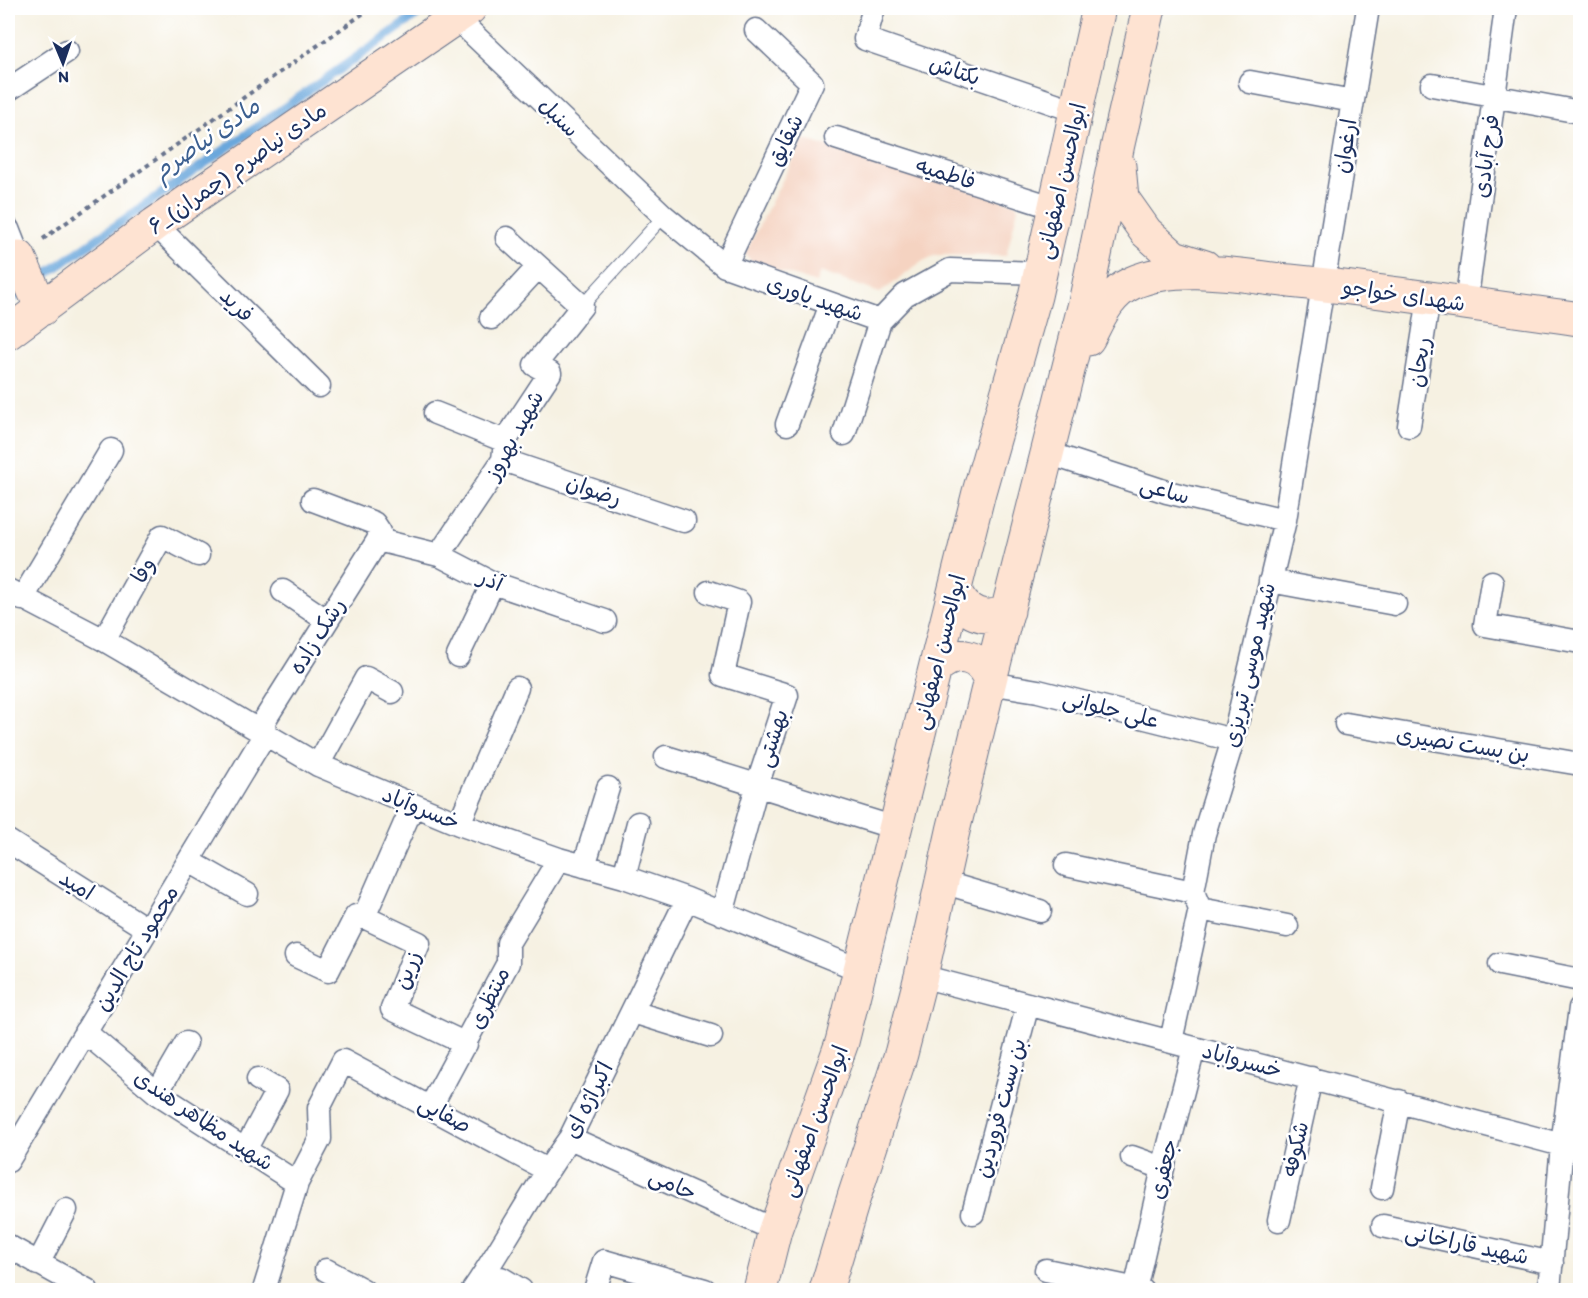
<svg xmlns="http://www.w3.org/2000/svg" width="1588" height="1298" font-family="Itim,'Playpen Sans Arabic',sans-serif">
	<rect width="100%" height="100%" fill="#fff"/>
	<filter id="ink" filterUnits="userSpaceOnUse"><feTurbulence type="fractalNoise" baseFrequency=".0167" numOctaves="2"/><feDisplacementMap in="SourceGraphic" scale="12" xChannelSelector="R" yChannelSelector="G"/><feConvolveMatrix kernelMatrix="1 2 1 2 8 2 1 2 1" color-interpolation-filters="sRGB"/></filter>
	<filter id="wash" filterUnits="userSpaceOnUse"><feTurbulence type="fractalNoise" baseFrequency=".008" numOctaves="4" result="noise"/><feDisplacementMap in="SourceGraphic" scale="24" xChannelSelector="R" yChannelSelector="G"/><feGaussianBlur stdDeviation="1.35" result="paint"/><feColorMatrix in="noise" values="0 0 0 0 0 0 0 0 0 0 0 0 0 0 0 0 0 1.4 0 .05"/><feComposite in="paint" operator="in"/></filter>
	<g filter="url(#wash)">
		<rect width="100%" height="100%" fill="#f6f1e2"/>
		<path fill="#f5d3c1" d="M803,139L1016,204L1018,208L1006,256L936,255L923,261L880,293L820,272L816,283L752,262L745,254Z"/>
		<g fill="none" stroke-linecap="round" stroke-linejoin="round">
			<path stroke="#6ba7dc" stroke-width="9" d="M8,301L427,8"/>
		</g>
	</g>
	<g filter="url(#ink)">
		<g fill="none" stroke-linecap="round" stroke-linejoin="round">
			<g stroke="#68738c" stroke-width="14">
				<path id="lane" d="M582,306L664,216"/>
			</g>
			<g stroke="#68738c" stroke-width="25">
				<path id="street" d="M874,8L865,39L1076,111
					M455,17L664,216L725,266L880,321L905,295L950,270L1040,273
					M1250,82L1353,101
					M1432,85L1580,112
					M8,90L67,51
					M836,138L1055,208
					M155,224L319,386
					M8,229L19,257
					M725,266L812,83L756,30
					M1466,304L1506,8
					M491,318L538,267
					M435,413L505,441
					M787,424L831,304
					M1409,426L1429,298
					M844,434L880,321
					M1048,453L1167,492L1285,520
					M503,460L684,521
					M378,540L439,555L493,583L605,621
					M439,555L503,460L505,441L550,373L535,365L582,306L507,238
					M1270,581L1395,604
					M1492,582L1485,625L1580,642
					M8,590L104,640L318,765L459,824L559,859L624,877L687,899L860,970
					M283,591L326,620
					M709,592L739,602L723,675L787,695L757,786L722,914
					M22,599L111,450
					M104,640L162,536L198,555
					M458,656L493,583
					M989,683L1038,691L1233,740
					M1346,724L1580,764
					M666,757L895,828
					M318,765L366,678L392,692
					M459,824L517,688
					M8,841L147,929
					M189,861L247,894
					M1066,865L1193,892
					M584,866L608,788
					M624,877L638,823
					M942,882L1040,911
					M1200,909L1287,926
					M364,917L419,943L392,1009L466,1044
					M296,956L328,971L356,916L364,917L413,805
					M1500,964L1580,980
					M921,976L1562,1145L1580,1148
					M633,1012L711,1036
					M85,1032L157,1093L297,1183
					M1171,1041L1200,909L1193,892L1204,834L1233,740L1285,520L1368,8
					M157,1093L186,1043
					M431,1106L508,963V943L559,859
					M570,1138L775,1230
					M245,1150L277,1090L258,1079
					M1132,1157L1163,1168
					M8,1161L265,734L264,721L378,540L380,532L374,523L313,500
					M1382,1188L1399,1101
					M973,1213L1028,1004
					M1279,1220L1311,1078
					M1383,1226L1552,1263
					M8,1246L87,1290
					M38,1264L66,1210
					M326,1270L363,1290
					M1046,1270L1142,1290
					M501,1278L521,1290
					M264,1290L297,1183L320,1139L319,1108L343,1061L547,1170
					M473,1290C507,1241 534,1187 570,1138L687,899
					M595,1290L604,1261L705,1290
					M1135,1290L1163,1168L1194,1048
					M1549,1290L1562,1145L1580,1008"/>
			</g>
			<g stroke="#68738c" stroke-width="35">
				<path id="secondary" d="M1119,166L1122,198L1146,232L1174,257L1205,267
					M8,262L19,257L42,309
					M8,333L155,224L470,8
					M1088,339C1099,318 1108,294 1132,283C1178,262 1242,276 1290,281C1387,291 1484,306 1580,319
					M955,590C964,614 985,622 1008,611
					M937,667C957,649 980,655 990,680
					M760,1290L775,1230L842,1042L979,492L1035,296L1099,8
					M826,1290L854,1197L901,1054L921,976L953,831L990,680L1085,303L1118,144L1149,8"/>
			</g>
			<path stroke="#68738c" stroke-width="4" stroke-dasharray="4.5 4.5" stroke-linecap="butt" d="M43,239L371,8"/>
			<use href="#lane" stroke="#fff" stroke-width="12"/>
			<use href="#street" stroke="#fff" stroke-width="22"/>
			<use href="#secondary" stroke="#fee3d2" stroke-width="33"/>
		</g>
	</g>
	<g text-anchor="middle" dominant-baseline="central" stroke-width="5" stroke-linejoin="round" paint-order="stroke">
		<g font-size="22" fill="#1b2f5e" stroke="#fff">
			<text transform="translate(955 70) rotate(19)">بکتاش</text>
			<text transform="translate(559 117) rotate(44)">سنبل</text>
			<text transform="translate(785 140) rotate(-64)">شقایق</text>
			<text transform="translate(1345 146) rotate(-81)">ارغوان</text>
			<text transform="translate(1486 156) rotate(-82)">فرح آبادی</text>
			<text transform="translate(237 168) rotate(-35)">۶_مادی نیاصرم (چمران)</text>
			<text transform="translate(946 173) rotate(18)">فاطمیه</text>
			<text transform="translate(1061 181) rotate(-77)">ابوالحسن اصفهانی</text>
			<text transform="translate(1404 295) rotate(8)">شهدای خواجو</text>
			<text transform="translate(815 298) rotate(19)">شهید یاوری</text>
			<text transform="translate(237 305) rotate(45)">فرید</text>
			<text transform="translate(1419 362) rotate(-81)">ریحان</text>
			<text transform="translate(514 435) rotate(-61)">شهید بهروز</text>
			<text transform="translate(594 490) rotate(19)">رضوان</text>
			<text transform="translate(1165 490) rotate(16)">ساعی</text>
			<text transform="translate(143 570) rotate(-61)">وفا</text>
			<text transform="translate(491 580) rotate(24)">آذر</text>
			<text transform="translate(317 636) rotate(-58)">رشک زاده</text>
			<text transform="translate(939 652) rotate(-76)">ابوالحسن اصفهانی</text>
			<text transform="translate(1249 665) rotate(-77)">شهید موسی تبریزی</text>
			<text transform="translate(1111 709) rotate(14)">علی جلوانی</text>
			<text transform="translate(772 738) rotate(-72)">بهشتی</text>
			<text transform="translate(1463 744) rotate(9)">بن بست نصیری</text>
			<text transform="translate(421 808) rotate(22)">خسروآباد</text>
			<text transform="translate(77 885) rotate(32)">امید</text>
			<text transform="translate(136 948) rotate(-59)">محمود تاج الدین</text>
			<text transform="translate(407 970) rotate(-69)">زرین</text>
			<text transform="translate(489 998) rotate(-64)">منتظری</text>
			<text transform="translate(1242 1060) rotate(15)">خسروآباد</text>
			<text transform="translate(588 1100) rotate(-63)">اکبراژه ای</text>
			<text transform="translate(1000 1108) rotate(-75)">بن بست فروردین</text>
			<text transform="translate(445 1114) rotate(28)">صفایی</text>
			<text transform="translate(204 1120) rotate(34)">شهید مظاهر هندی</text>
			<text transform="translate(814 1121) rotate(-70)">ابوالحسن اصفهانی</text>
			<text transform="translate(1295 1149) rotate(-77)">شکوفه</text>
			<text transform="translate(1163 1169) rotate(-76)">جعفری</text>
			<text transform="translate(673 1184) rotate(24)">حامی</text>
			<text transform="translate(1467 1244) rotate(12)">شهید قاراخانی</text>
		</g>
		<g font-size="24" font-style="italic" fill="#3b5f90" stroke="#fff">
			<text transform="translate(206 138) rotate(-35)">مادی نیاصرم</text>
		</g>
	</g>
	<rect width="1588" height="1298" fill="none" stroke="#fff" stroke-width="30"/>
	<g transform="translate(63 63) rotate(178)" stroke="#ffffff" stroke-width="4.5" paint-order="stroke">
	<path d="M0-4.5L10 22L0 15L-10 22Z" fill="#1b2f5e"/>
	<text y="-9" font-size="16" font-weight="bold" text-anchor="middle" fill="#1b2f5e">N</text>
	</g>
</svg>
